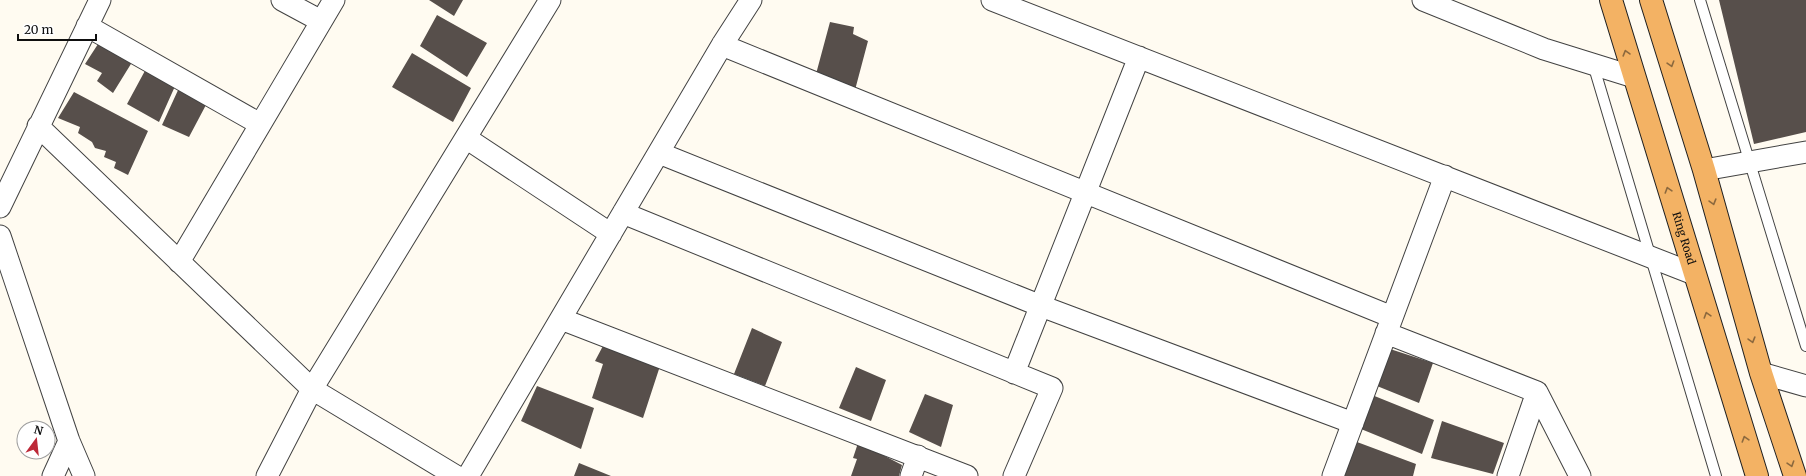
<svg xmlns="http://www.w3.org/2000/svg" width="1806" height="476" font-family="Merriweather,serif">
	<rect width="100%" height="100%" fill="#fffbf1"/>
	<path fill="#574f4b" d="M429,0H463L454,16Z
		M1719,0H1806V132L1754,144Z
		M437,15L487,43L467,77L420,46Z
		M830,22L854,27L853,34L868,41L855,90L816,74Z
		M100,41L134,59L113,93L97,81L102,73L85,64Z
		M412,53L471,88L453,122L392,87Z
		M147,67L176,84L159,122L127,104Z
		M179,88L207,103L189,137L162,125Z
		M74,92L148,131L128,175L114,168L116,162L104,157L106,151L95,148L92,142L78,133L80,127L58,118Z
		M752,328L782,342L765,386L734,374Z
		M604,344L660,366L643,418L592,398L603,364L595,361Z
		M1387,348L1433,363L1419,403L1377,386Z
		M856,367L886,380L871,421L839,408Z
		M537,386L594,408L581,449L521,421Z
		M925,394L953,405L941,447L909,432Z
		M1372,395L1434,420L1422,454L1361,429Z
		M1442,421L1504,443L1493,474L1431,458Z
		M859,440L882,448L879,453L902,465L899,476H851L857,459L853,458Z
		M1357,442L1416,464L1413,476H1344Z
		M579,463L611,476H574Z"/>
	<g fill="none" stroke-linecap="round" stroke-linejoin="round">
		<g stroke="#424242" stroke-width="12">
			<path id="service" d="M1700,0L1806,346
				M1593,64L1716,476"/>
		</g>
		<g stroke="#424242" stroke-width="23">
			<path id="minor" d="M282,0L321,21
				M992,0L1694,274
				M1423,0L1544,49L1634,77
				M87,26L260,124
				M722,45L1392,317
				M38,126L312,389L456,476
				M466,138L611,234
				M659,153L1041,306L1353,423
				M1704,170L1806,152
				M0,207L100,0
				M623,213L1052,388L1014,476
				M0,236L69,441L84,476
				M179,262L334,0
				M561,319L967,476
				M1386,333L1537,392L1508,476
				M1014,373L1139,57
				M1761,373L1806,386
				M1537,392L1580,476
				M53,476L69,441
				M267,476L312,389L550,0
				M468,476L722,45L751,0
				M911,476L918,456
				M1333,476L1445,176"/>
		</g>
		<g stroke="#202020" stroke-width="24">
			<g id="trunk">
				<path id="s1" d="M1611,0L1757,476"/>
				<path d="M1651,0L1704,170L1761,373L1795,476"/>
			</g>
		</g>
		<use href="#service" stroke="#fff" stroke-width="10"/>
		<use href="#minor" stroke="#fff" stroke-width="21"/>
		<use href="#trunk" stroke="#f3b264" stroke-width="22"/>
	</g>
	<defs><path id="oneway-chevron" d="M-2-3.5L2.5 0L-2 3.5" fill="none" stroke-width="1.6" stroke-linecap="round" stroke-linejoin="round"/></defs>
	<g stroke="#8c693e">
		<use href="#oneway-chevron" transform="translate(1626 53) rotate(-106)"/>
		<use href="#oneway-chevron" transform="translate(1671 64) rotate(73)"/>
		<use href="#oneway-chevron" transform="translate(1668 190) rotate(-107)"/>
		<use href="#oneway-chevron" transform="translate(1713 202) rotate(74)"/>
		<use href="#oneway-chevron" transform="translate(1707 315) rotate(-107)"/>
		<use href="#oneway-chevron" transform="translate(1752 340) rotate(74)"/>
		<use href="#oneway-chevron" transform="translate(1745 439) rotate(-107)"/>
		<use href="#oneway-chevron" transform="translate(1791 464) rotate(72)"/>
	</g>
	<g text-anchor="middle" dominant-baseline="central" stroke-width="4" stroke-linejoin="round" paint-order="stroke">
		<g font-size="11" fill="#0f0f0f" stroke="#fff">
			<text stroke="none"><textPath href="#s1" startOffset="249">Ring Road</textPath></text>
		</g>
	</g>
	<g transform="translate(36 440) rotate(15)"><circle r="19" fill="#ffffff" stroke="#9f9f9f"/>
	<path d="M0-3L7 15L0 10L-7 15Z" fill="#bd2938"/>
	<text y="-6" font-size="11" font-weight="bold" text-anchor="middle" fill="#0f0f0f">N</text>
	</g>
	<path d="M18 34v6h78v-6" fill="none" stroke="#0f0f0f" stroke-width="2"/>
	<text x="24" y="34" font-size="12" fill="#0f0f0f" stroke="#ffffff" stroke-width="3" paint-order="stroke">20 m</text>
</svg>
